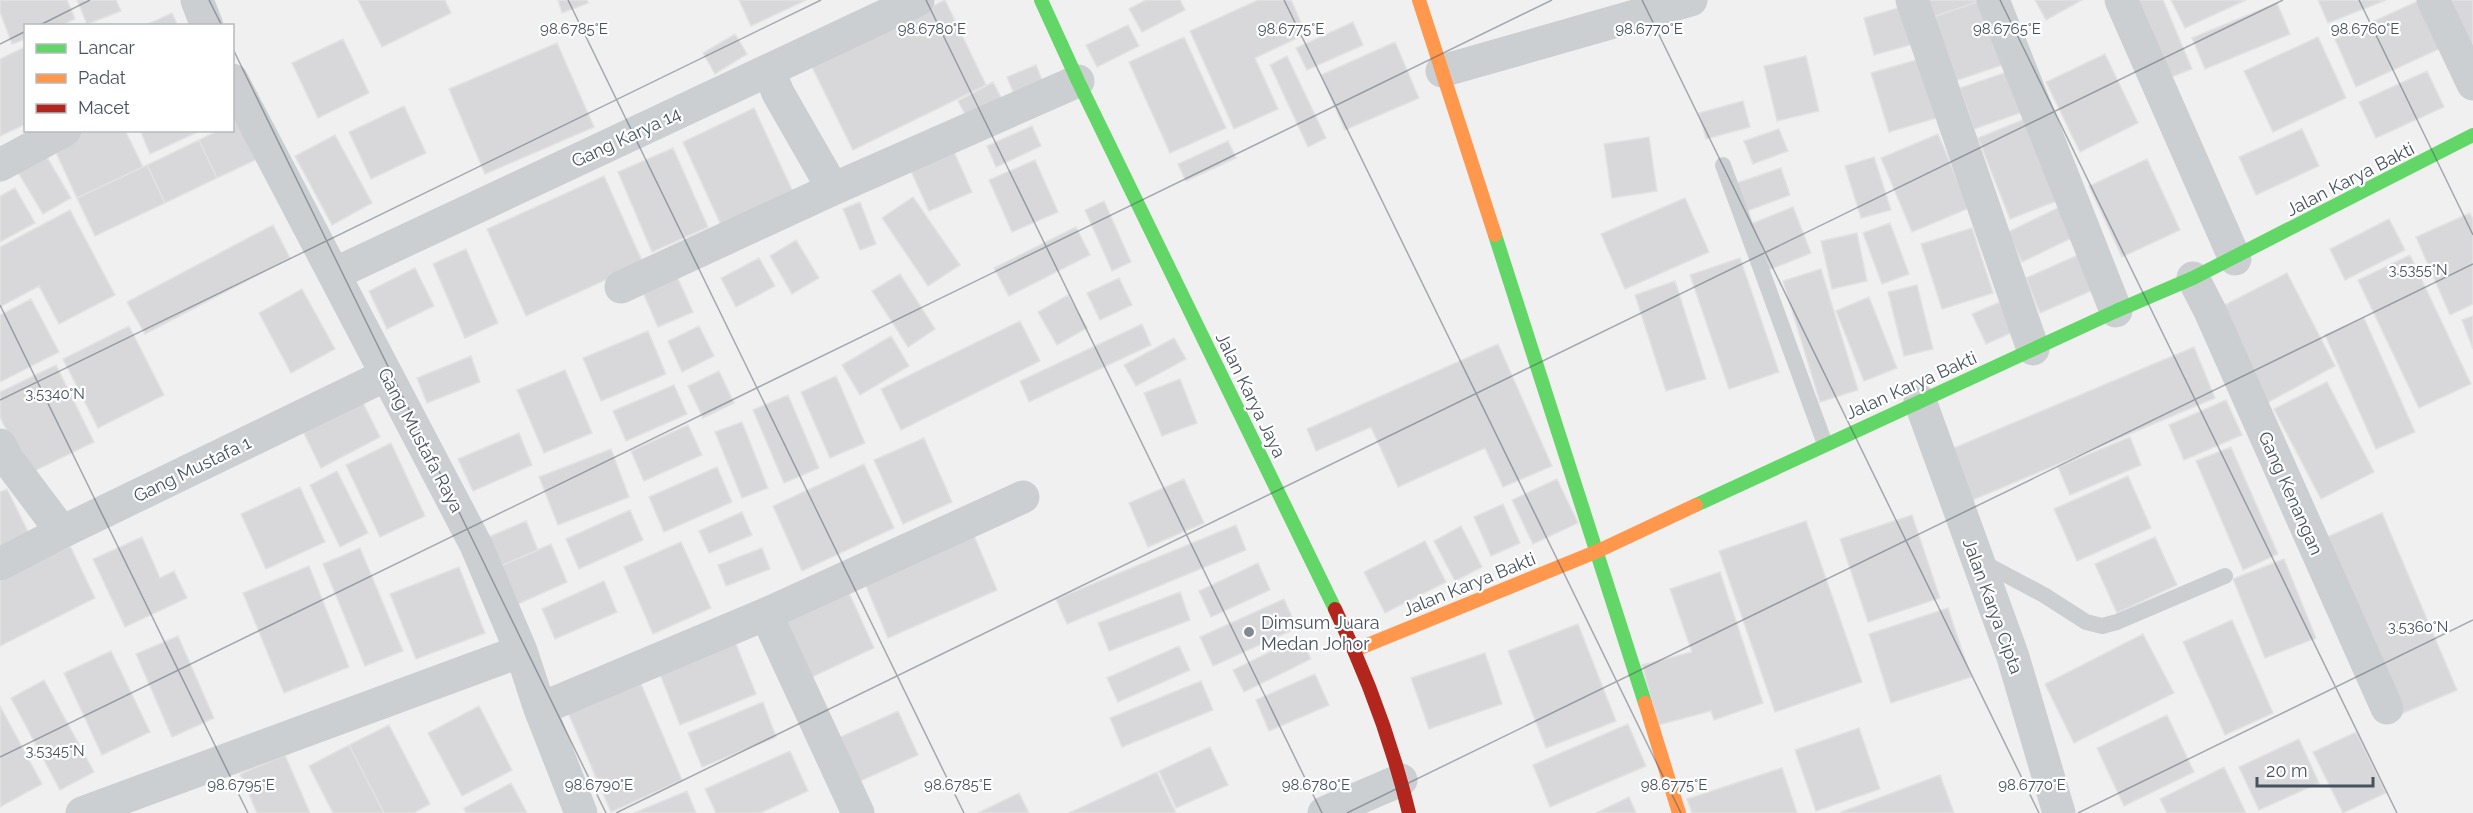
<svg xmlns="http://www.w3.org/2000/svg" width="2473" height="813" font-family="Raleway,sans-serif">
	<rect width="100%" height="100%" fill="#f1f0f0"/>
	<path fill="#d8d8db" stroke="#e2e2e3" stroke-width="1.5" d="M0,0H67L75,19L60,26H26V39L12,44L0,12Z
		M77,0H116L121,11L87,24Z
		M358,0H445L451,13L382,47Z
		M558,0H587L588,3L562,13Z
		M739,0H806L751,26Z
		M945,0L986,85L853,150L811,65Z
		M1146,0H1180L1185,10L1142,32L1129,9Z
		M1258,0H1291L1306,34L1255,58L1278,109L1234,129L1190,31Z
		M1924,0H1983L1930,18Z
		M1983,0L2005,64L1952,82L1930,18Z
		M2035,0H2082L2046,20Z
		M2133,0H2163L2192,69L2166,79Z
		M2171,0H2246L2185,28Z
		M2318,0H2386L2328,23Z
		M2449,0H2473V53Z
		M2418,1L2439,49L2356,87L2335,39Z
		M2277,3L2290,34L2205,69L2192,38Z
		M1908,5L1917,43L1874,55L1864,18Z
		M172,13L178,26H144Z
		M1353,22L1363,45L1307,70L1296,48Z
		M1128,25L1139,46L1097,67L1086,45Z
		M735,34L747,54L715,74L703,53Z
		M1184,37L1226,128L1170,153L1129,62Z
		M2318,37L2346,98L2273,132L2244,71Z
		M343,39L369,93L318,118L292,63Z
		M1395,42L1419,98L1345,130L1321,75Z
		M557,43L594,127L485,174L449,89Z
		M25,47L26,124L0,136V59Z
		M2105,54L2138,123L2080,152L2046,82Z
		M1287,56L1326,138L1308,147L1270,65Z
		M1806,56L1819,111L1777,121L1764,66Z
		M1930,56L1947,115L1889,132L1871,73Z
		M1036,65L1046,90L1017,101L1007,77Z
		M2013,70L2028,110L1974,129L1960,88Z
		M2427,71L2444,107L2376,138L2359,102Z
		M993,82L1007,109L972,127L958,101Z
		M1743,101L1750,127L1706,139L1699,113Z
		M404,106L426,153L371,179L349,132Z
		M754,108L793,192L721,225L683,142Z
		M2035,115L2067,197L2010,219L1978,138Z
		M247,117L266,155L217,178L199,140L219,130H232V124Z
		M1032,126L1041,146L996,167L987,146Z
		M1779,129L1788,151L1753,164L1744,141Z
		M2302,129L2319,166L2256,195L2239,157Z
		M85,130H125L143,167L77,198L53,146Z
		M140,130H202L150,154Z
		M1938,134L1969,208L1912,232L1881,158Z
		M335,135L372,203L332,225L295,156Z
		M1649,137L1657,191L1612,198L1604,144Z
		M199,140L217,178L165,203L147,165Z
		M1228,141L1236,158L1186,181L1178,164Z
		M41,147L71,198L43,214L13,164Z
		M673,148L708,227L652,252L618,172Z
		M954,152L972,192L929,211L911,171Z
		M1874,157L1891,210L1861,218L1845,166Z
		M2147,159L2180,230L2122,257L2089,186Z
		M1035,160L1058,212L1012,232L989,180Z
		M147,165L165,203L95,236L77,198Z
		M1781,168L1790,195L1747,211L1737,183Z
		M604,176L643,263L526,316L487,229Z
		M15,188L35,223L0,242V196Z
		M913,197L960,265L928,286L882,218Z
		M1685,198L1709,252L1625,289L1601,234Z
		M1104,201L1131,262L1112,271L1085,210Z
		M860,202L876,244L860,250L843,209Z
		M2070,202L2084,232L2022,262L2008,232Z
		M1793,207L1811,253L1769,270L1751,224Z
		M70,210L115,295L59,324L39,286L0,307V247Z
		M2470,213L2473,220V304L2450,315L2416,237Z
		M2389,219L2405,250L2345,280L2330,249Z
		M1890,223L1909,274L1882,284L1863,233Z
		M273,225L290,258L145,334L127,302Z
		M1076,227L1090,255L1009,296L994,268Z
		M1972,228L1993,293L1942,309L1921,244Z
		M1857,233L1867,281L1832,289L1821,241Z
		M796,240L819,278L792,294L770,256Z
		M466,249L498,323L465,338L433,264Z
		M2085,252L2100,287L2040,313L2026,278Z
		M2410,255L2471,384L2419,408L2358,280Z
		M759,258L775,286L736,307L721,278Z
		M1740,258L1779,372L1729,389L1690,275Z
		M415,268L434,306L387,329L369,291Z
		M1821,269L1858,390L1820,402L1783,281Z
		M675,272L693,312L658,327L641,288Z
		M2287,273L2335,366L2265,404L2215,310Z
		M900,274L935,329L908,347L872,291Z
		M1119,278L1132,305L1100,320L1087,293Z
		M1675,281L1706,379L1666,391L1635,295Z
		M1917,285L1933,349L1904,356L1888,292Z
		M302,289L335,349L291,373L259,313Z
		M1068,295L1087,328L1057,345L1038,312Z
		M1869,297L1897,368L1864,381L1836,311Z
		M31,299L59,352L0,382V315Z
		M2000,302L2013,332L1986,344L1972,314Z
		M2473,316V349L2462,320Z
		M2364,318L2415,432L2376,449L2325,335Z
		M1020,321L1040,361L901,430L881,389Z
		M1142,324L1151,345L1029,402L1020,381Z
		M129,326L164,395L98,428L63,359Z
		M699,326L714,356L682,372L668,341Z
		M648,331L666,374L601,401L583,358Z
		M891,336L909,366L860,395L842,365Z
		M1174,338L1186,359L1136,386L1124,365Z
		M1498,344L1552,466L1503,487L1485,448L1398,487L1371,427L1316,451L1307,429Z
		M2194,347L2215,398L1963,504L1942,453Z
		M471,356L480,382L427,403L417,378Z
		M56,365L94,442L28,474L0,417V392Z
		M565,370L592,433L544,453L517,390Z
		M719,371L734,403L703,418L688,386Z
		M836,376L865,443L830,458L801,392Z
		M1180,379L1197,423L1162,436L1144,393Z
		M2327,382L2374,472L2321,499L2274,409Z
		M674,385L687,414L626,441L613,411Z
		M359,395L380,437L321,468L300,425Z
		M788,395L819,468L784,483L753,410Z
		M2226,400L2242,435L2184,460L2169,425Z
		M742,422L768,488L742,498L715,432Z
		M688,425L702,455L644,481L631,451Z
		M519,433L532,465L473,491L458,459Z
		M2130,437L2141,465L2070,495L2058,467Z
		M924,438L952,502L903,524L874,460Z
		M391,443L425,516L380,537L346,465Z
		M2231,447L2278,554L2243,570L2196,461Z
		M611,449L629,497L558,525L539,477Z
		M864,464L894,528L802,571L773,506Z
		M717,467L732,502L664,532L649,497Z
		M337,471L368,533L340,547L310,485Z
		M2128,476L2151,528L2077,561L2054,509Z
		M1184,479L1204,523L1148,547L1129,503Z
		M1557,479L1578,523L1533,544L1512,500Z
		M300,487L325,542L266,569L241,514Z
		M7,489L30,536L0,551V492Z
		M1503,504L1520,543L1491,556L1474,517Z
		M630,510L643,540L579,569L566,539Z
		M742,512L752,535L709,553L699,531Z
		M2382,513L2457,690L2401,714L2327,537Z
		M1912,515L1940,598L1868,622L1840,539Z
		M526,521L538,550L501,566L489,537Z
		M1806,521L1862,682L1775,712L1719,551Z
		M1236,525L1246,550L1067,624L1056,599Z
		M1461,526L1482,567L1455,581L1434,541Z
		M972,531L997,590L888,638L863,579Z
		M142,537L160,578L174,571L187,598L125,627L93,559Z
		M2155,537L2177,585L2117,613L2095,564Z
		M1425,541L1446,582L1385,613L1364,572Z
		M681,542L711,608L653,634L624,567Z
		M551,544L567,582L518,604L501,566Z
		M70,546L95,598L0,646V581Z
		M360,548L403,651L365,666L323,564Z
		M762,548L770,569L726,586L718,565Z
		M2284,559L2316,638L2265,658L2233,579Z
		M1258,563L1270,590L1211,617L1199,591Z
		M309,566L349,667L284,693L243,593Z
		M459,567L485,633L416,659L390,594Z
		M1720,572L1763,703L1714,720L1711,711L1658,725L1642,665L1692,652L1670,589Z
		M604,581L617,612L555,639L542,609Z
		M845,584L874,648L812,677L782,612Z
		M1180,592L1190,620L1109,651L1098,623Z
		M1284,599L1297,628L1213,666L1200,637Z
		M1948,608L1971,677L1891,703L1869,634Z
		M2232,620L2273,713L2225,735L2183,642Z
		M1578,624L1616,721L1546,748L1508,651Z
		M2143,634L2174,693L2074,743L2045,684Z
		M178,636L214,718L172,737L136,654Z
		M1300,637L1311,659L1244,692L1233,670Z
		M734,639L756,694L680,725L658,669Z
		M1179,646L1190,670L1118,702L1107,678Z
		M111,651L150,732L102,755L64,673Z
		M1485,653L1502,704L1429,729L1411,678Z
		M1315,674L1329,705L1269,731L1256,700Z
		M638,677L682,780L611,812L566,708Z
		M44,680L94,772L60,790L11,698Z
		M1201,681L1213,710L1122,747L1110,718Z
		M763,702L776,737L702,767L688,733Z
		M0,706L42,784L0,807Z
		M479,706L512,770L462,796L428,733Z
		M898,711L918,755L847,787L827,743Z
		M2167,715L2194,772L2124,806L2097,748Z
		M1628,724L1646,766L1550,807L1533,765Z
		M389,725L430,804L414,813H384L349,745Z
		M1859,728L1880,789L1816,811L1795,750Z
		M2356,732L2386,793L2343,813L2313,752Z
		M2299,739L2319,783L2259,810L2239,767Z
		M349,745L384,813H333L309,766Z
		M1210,747L1228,785L1176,808L1159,771Z
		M790,751L808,791L760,813H716L705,789Z
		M285,755L310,813H257L240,774Z
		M2224,767L2246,813H2167L2160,799Z
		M1782,768L1797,813H1692L1687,799Z
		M1157,772L1176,813H1069Z
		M1940,775L1954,813H1841V812Z
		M511,783L527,813H466L464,808Z
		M687,791L696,813H634Z
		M1019,793L1029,813H978Z
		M1629,797L1636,813H1596Z"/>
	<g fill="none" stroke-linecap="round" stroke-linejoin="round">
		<path stroke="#cccfd1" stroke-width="16" d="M1723,165L1825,444
			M1980,561L2044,595L2086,622L2102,626L2117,622L2225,576"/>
		<path stroke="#cccfd1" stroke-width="33" d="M197,0L207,26
			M1912,0L2033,349
			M1993,0L2116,311
			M2121,0L2235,259
			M2433,0L2473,84
			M769,70L778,93L833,189
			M1442,71L1691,0
			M232,80L476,545L521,651L540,709L581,813
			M0,165L65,130
			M334,274L918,0
			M2193,278L2210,311L2387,708
			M621,287L833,189L1078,81
			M1920,401L2013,657L2059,813
			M0,445L8,460L62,532
			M0,564L62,532L386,375
			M766,614L858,813
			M540,709L766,614L1023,497
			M82,813L521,651
			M1324,813L1401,780"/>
		<path stroke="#63d668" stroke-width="14" d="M1041,0L1078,81L1335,609
			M1495,235L1645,703
			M1696,505L2116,311L2193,278L2473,135"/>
		<path stroke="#ff974d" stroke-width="14" d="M1419,0L1495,235
			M1355,650L1598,551L1696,505
			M1645,703L1679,813"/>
		<path stroke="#b3261e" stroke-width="14" d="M1335,609C1366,673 1392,743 1409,813"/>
	</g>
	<path fill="none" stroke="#45525f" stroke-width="1.5" stroke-opacity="0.45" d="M209,0L222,26M568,0L964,813M926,0L1322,813M1284,0L1681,813M1642,0L2039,813M2000,0L2397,813M2359,0L2473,235M38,26L90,0M0,44L26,31M232,47L606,813M0,305L248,813M0,400L821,0M0,757L1552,0M616,813L2283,0M1347,813L2473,264M2078,813L2473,620"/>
	<circle fill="#818992" stroke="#fff" stroke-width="2" cx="1249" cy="632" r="6"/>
	<g text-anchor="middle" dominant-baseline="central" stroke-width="4.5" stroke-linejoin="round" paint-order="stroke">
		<g font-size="18" fill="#45525f" stroke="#fff">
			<text transform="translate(626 137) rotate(-25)">Gang Karya 14</text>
			<text transform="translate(2350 179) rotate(-27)">Jalan Karya Bakti</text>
			<text transform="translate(1911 385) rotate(-24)">Jalan Karya Bakti</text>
			<text transform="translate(1251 395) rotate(64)">Jalan Karya Jaya</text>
			<text transform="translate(421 440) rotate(62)">Gang Mustafa Raya</text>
			<text transform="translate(192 469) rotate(-26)">Gang Mustafa 1</text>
			<text transform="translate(2291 493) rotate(66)">Gang Kenangan</text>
			<text transform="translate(1469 584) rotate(-22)">Jalan Karya Bakti</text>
			<text transform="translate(1993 606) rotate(70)">Jalan Karya Cipta</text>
		</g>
		<g font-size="18" fill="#45525f" stroke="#fff" text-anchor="start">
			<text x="1261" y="622">Dimsum Juara<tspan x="1261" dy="21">Medan Johor</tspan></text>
		</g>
	</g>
	<g font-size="15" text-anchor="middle" fill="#45525f" stroke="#fff" stroke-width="4.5" stroke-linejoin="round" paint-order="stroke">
		<text x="574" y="34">98.6785°E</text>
		<text x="932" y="34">98.6780°E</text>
		<text x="1291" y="34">98.6775°E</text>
		<text x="1649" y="34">98.6770°E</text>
		<text x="2007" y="34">98.6765°E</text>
		<text x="2365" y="34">98.6760°E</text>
		<text x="2418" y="275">3.5355°N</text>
		<text x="55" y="399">3.5340°N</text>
		<text x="2418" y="632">3.5360°N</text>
		<text x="55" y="756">3.5345°N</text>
		<text x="241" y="790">98.6795°E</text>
		<text x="599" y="790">98.6790°E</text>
		<text x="958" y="790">98.6785°E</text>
		<text x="1316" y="790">98.6780°E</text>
		<text x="1674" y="790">98.6775°E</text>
		<text x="2032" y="790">98.6770°E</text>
	</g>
	<rect x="24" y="24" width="210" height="108" fill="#ffffff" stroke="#b5babf" stroke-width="1.5"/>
	<rect x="36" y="44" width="30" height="9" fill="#63d668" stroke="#b5babf" stroke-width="1.5"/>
	<text x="78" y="54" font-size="18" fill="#45525f">Lancar</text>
	<rect x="36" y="74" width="30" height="9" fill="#ff974d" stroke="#b5babf" stroke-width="1.5"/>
	<text x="78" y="84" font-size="18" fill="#45525f">Padat</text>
	<rect x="36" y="104" width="30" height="9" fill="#b3261e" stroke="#b5babf" stroke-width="1.5"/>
	<text x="78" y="114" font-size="18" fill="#45525f">Macet</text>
	<path d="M2257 777v9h116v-9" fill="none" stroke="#45525f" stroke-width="3"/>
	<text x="2266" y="777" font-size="18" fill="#45525f" stroke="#ffffff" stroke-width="4.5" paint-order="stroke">20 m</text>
</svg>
